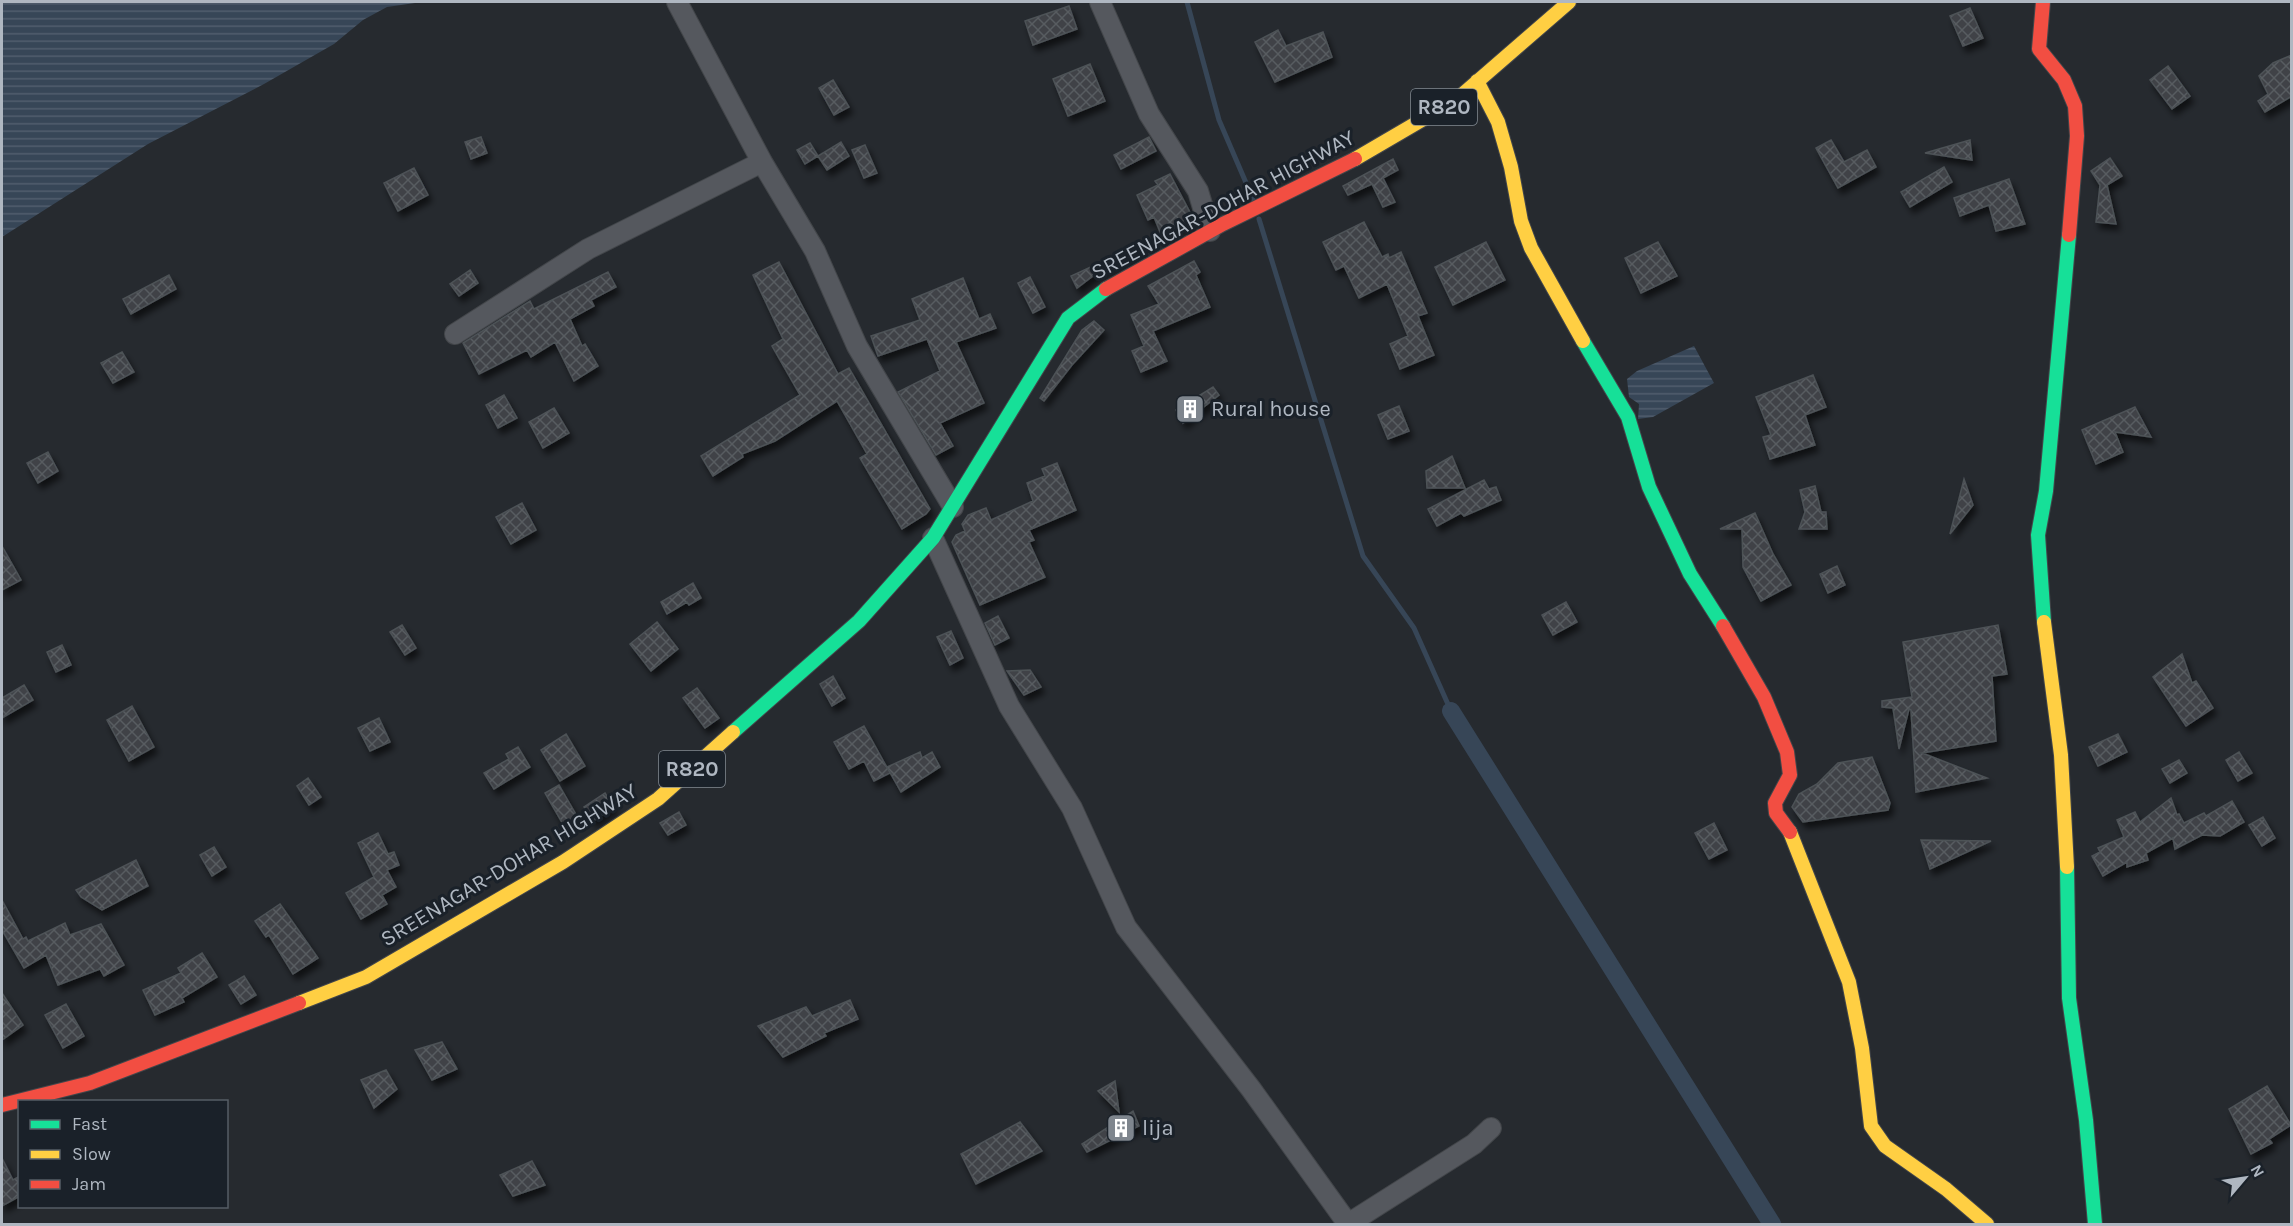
<svg xmlns="http://www.w3.org/2000/svg" width="2293" height="1226" font-family="Karla,sans-serif">
	<defs>
		<pattern id="water-rules" width="6" height="5" patternUnits="userSpaceOnUse" patternTransform="scale(1.5)"><rect width="6" height="5" fill="#374657"/><path d="M0 2.5h6" fill="none" stroke="#515e6d"/></pattern>
		<pattern id="building-cross-hatch" width="8" height="8" patternUnits="userSpaceOnUse" patternTransform="scale(1.5)"><rect width="8" height="8" fill="#3f4347"/><path d="M0 0l8 8M0 8l8-8" fill="none" stroke="#585c60"/></pattern>
		<filter id="shadow"><feDropShadow dx="3.5" dy="6" stdDeviation="3" flood-color="#0009"/></filter>
	</defs>
	<rect width="100%" height="100%" fill="#262a2f"/>
	<path fill="url(#water-rules)" d="M2,2H422L387,7L363,20L334,44L264,84L148,144L2,237Z
		M1694,346L1714,383L1653,417L1638,419L1639,404L1629,397L1627,379L1637,371Z"/>
	<g fill="none" stroke-linecap="round" stroke-linejoin="round">
		<path stroke="#374657" stroke-width="5" d="M1187,2L1219,120L1253,199
			M1259,219L1363,556L1414,628L1451,711"/>
		<path stroke="#374657" stroke-width="18" d="M1451,711L1772,1224"/>
	</g>
	<path fill="url(#building-cross-hatch)" stroke="#4d5257" stroke-width="1.5" filter="url(#shadow)" d="M1069,6L1077,29L1033,45L1025,21Z
		M1970,8L1983,38L1963,46L1950,16Z
		M1278,30L1286,46L1323,32L1332,57L1275,82L1255,42Z
		M2292,55V96L2265,112L2258,101L2268,94L2259,76L2273,63Z
		M1090,64L1105,101L1068,116L1053,79Z
		M2168,66L2190,96L2172,109L2150,80Z
		M833,80L849,107L834,115L819,88Z
		M481,137L487,153L471,159L465,142Z
		M1149,137L1156,151L1121,169L1114,155Z
		M1831,140L1844,162L1867,150L1876,167L1838,188L1816,148Z
		M1970,140L1972,160L1925,153Z
		M841,142L849,156L827,170L818,156Z
		M810,143L818,156L805,164L797,150Z
		M865,145L877,173L864,178L852,150Z
		M2110,158L2122,176L2107,185L2116,224L2096,222L2100,185L2091,171Z
		M1393,159L1398,170L1383,178L1395,202L1383,207L1372,184L1348,195L1343,186Z
		M1944,167L1952,182L1910,207L1901,192Z
		M414,168L428,195L398,211L384,183Z
		M1170,174L1194,220L1162,237L1154,217L1148,220L1137,195L1158,185L1155,181Z
		M2009,179L2025,224L1996,231L1989,205L1960,216L1954,198Z
		M1364,222L1382,257L1388,254L1389,258L1401,252L1427,313L1418,316L1434,355L1400,369L1390,344L1408,336L1387,284L1359,298L1344,266L1336,270L1323,242Z
		M1486,242L1505,280L1453,305L1435,267Z
		M1658,242L1677,276L1641,293L1625,258Z
		M1134,247L1136,252L1097,273L1077,288L1071,276Z
		M1194,261L1200,272L1196,275L1210,307L1153,331L1167,361L1141,372L1132,351L1144,346L1131,315L1159,304L1148,286Z
		M779,262L838,374L849,368L930,509L926,514L902,529L860,458L867,454L837,401L775,441L742,454L743,457L713,476L701,456L800,395L772,346L783,339L753,275Z
		M470,270L478,283L459,296L450,284Z
		M608,272L616,287L591,300L594,306L570,319L582,346L585,344L598,366L574,381L555,342L531,357L527,350L479,374L463,343L530,301L534,309Z
		M169,275L176,289L131,314L123,299Z
		M1030,277L1045,307L1033,313L1018,283Z
		M963,278L979,319L990,314L996,328L956,342L984,403L940,423L953,446L936,455L898,392L940,371L927,339L878,356L871,336L920,320L912,299Z
		M1094,321L1104,330L1072,365L1044,401L1040,398L1082,330Z
		M122,352L134,372L113,383L101,363Z
		M1813,375L1826,407L1805,415L1815,445L1770,459L1763,437L1771,435L1756,397Z
		M1213,387L1219,395L1183,423L1176,410Z
		M504,395L517,418L498,428L486,405Z
		M1399,406L1409,431L1388,439L1378,415Z
		M2135,407L2151,437L2115,432L2123,452L2096,464L2082,430Z
		M554,408L569,433L543,448L529,422Z
		M48,452L58,471L38,483L27,463Z
		M1452,456L1465,488H1427L1426,471Z
		M1057,463L1076,510L1029,530L1034,540L1029,542L1045,577L980,605L952,542L956,535L965,531L962,524L968,515L986,508L991,520L1033,501L1027,483L1045,476L1042,469Z
		M1964,479L1973,505L1950,534Z
		M1484,480L1489,489L1496,487L1501,500L1464,516L1461,513L1437,526L1428,509Z
		M1815,486L1821,512H1826L1827,529H1799L1805,512L1800,490Z
		M522,503L536,530L511,544L496,517Z
		M1755,513L1773,554L1791,585L1761,601L1743,567L1742,529H1720Z
		M2,546L21,580L2,590Z
		M1837,566L1845,585L1828,593L1820,574Z
		M693,583L701,598L689,605L687,602L667,614L661,602Z
		M1566,602L1577,622L1553,635L1542,615Z
		M998,616L1009,638L995,645L985,623Z
		M657,622L678,649L651,671L630,644Z
		M402,625L416,648L405,655L390,632Z
		M1998,625L2007,674L1992,676L1996,741L1922,753L1987,778L1916,792L1911,710L1909,709L1899,749L1893,708L1882,707V701L1912,697L1903,642Z
		M951,631L963,658L950,665L937,637Z
		M62,645L71,665L56,672L47,652Z
		M2182,654L2192,683L2196,681L2213,708L2186,726L2153,677Z
		M1030,670L1041,687L1024,695L1007,671Z
		M833,676L845,698L832,706L820,684Z
		M24,685L33,700L2,718V698Z
		M697,688L719,718L705,728L683,698Z
		M132,706L154,747L129,761L107,720Z
		M379,718L390,742L370,751L358,728Z
		M864,726L890,773L874,781L864,761L849,769L834,742Z
		M566,734L585,766L560,781L541,750Z
		M2118,734L2127,752L2098,766L2089,747Z
		M518,747L530,767L494,789L484,773L509,759L506,754Z
		M920,752L922,758L932,752L940,767L901,792L887,767Z
		M2239,752L2252,773L2238,781L2226,760Z
		M1872,757L1890,803L1888,810L1803,822L1792,807L1799,794L1817,784L1838,763Z
		M2179,760L2187,773L2170,783L2162,769Z
		M308,778L321,797L309,805L297,786Z
		M559,785L578,818L564,826L545,793Z
		M605,793L614,807L593,821L584,807Z
		M2171,798L2177,815L2179,814L2184,823L2204,813L2206,816L2232,801L2244,822L2220,836L2202,835L2175,849L2173,838L2146,853L2148,860L2127,867V862L2103,876L2092,856L2100,852L2098,848L2124,837L2117,820L2135,812L2140,822Z
		M679,812L686,825L668,835L660,823Z
		M2263,817L2275,838L2262,846L2249,825Z
		M1714,823L1727,850L1709,859L1695,833Z
		M378,833L388,854L394,852L399,865L387,870L396,887L382,895L387,904L361,919L346,893L374,877L358,843Z
		M1921,840L1991,841L1930,869Z
		M214,847L226,867L212,876L200,855Z
		M136,860L148,886L102,910L81,897L76,890Z
		M2,900L23,939L26,937L28,941L65,923L70,935L101,924L124,965L104,976L100,969L58,985L46,955L24,968L2,930Z
		M280,904L318,958L293,974L269,935L266,937L255,921Z
		M202,953L217,977L182,998L184,1002L155,1015L143,990L181,973L178,968Z
		M244,976L256,995L241,1004L229,985Z
		M2,993L23,1025L2,1040Z
		M850,1000L858,1019L824,1033L826,1036L783,1057L758,1026L806,1007L812,1016Z
		M66,1004L84,1036L63,1048L45,1015Z
		M442,1042L457,1069L432,1080L415,1050Z
		M386,1070L397,1089L374,1108L361,1080Z
		M1115,1081L1119,1112L1098,1091Z
		M2267,1086L2291,1125L2269,1139L2272,1143L2251,1154L2229,1109Z
		M1133,1111L1139,1126L1087,1152L1082,1144Z
		M1020,1122L1042,1151L976,1184L961,1154Z
		M2,1158L13,1180L20,1176V1196L2,1206Z
		M532,1161L545,1185L513,1196L500,1175Z"/>
	<g fill="none" stroke-linecap="round" stroke-linejoin="round">
		<g stroke="#43464a" stroke-width="22">
			<path id="street" d="M677,2L762,162L815,251L857,346L953,507
				M1100,2L1149,114L1198,191L1210,231
				M455,334L588,249L762,162
				M933,538L1009,706L1072,808L1126,927L1251,1089L1348,1224
				M1348,1224L1474,1144L1491,1128"/>
		</g>
		<g stroke="#43464a" stroke-width="16">
			<path id="fast" d="M1583,341L1628,417L1649,487L1690,574L1723,626
				M2044,622L2038,535L2046,491L2069,235
				M733,732L859,621L933,538L1068,318L1106,289
				M2067,867L2069,998L2086,1120L2095,1224"/>
		</g>
		<g stroke="#43464a" stroke-width="16">
			<path id="slow" d="M1477,81L1498,122L1511,167L1521,221L1531,248L1583,341
				M1355,159L1456,100L1569,2
				M2044,622L2061,755L2067,867
				M1790,832L1849,982L1862,1048L1871,1126L1885,1146L1946,1189L1987,1224
				M299,1003L366,977L563,862L658,799L733,732"/>
		</g>
		<g stroke="#43464a" stroke-width="16">
			<path id="jam" d="M2043,2L2039,49L2064,80L2075,106L2077,136L2069,235
				M1106,289L1223,224L1355,159
				M1723,626L1764,697L1787,752L1790,775L1775,803L1776,813L1790,832
				M2,1105L90,1083L299,1003"/>
		</g>
		<use href="#street" stroke="#55585e" stroke-width="20"/>
		<use href="#fast" stroke="#16e098" stroke-width="14"/>
		<use href="#slow" stroke="#ffcf43" stroke-width="14"/>
		<use href="#jam" stroke="#f24e42" stroke-width="14"/>
	</g>
	<defs>
		<g id="building-square" transform="scale(1.5)"><rect x="-9" y="-9" width="18" height="18" rx="4" fill="#7f868e" stroke="#1a2129"/><path d="M-4-6H4V6H1V3H-1V6H-4ZM-2.5-4.3h1.7v1.8h-1.7ZM.8-4.3h1.7v1.8H.8ZM-2.5-1h1.7V.8h-1.7ZM.8-1h1.7V.8H.8Z" fill="#fff"/></g>
	</defs>
	<g fill-rule="evenodd">
		<use href="#building-square" x="1190" y="409"/>
		<use href="#building-square" x="1121" y="1128"/>
	</g>
	<g text-anchor="middle" dominant-baseline="central" stroke-width="6" stroke-linejoin="round" paint-order="stroke">
		<g fill="#1a2129" stroke="#828a93" stroke-width="1.5">
			<rect x="1411" y="89" width="66" height="36" rx="4.5"/>
			<rect x="659" y="751" width="66" height="36" rx="4.5"/>
		</g>
		<g font-size="21" font-weight="bold" fill="#afb7c1">
			<text x="1444" y="107">R820</text>
			<text x="692" y="769">R820</text>
		</g>
		<g font-size="22" fill="#afb7c1" stroke="#1a2129">
			<text transform="translate(1223 205) rotate(-28)">SREENAGAR-DOHAR HIGHWAY</text>
			<text transform="translate(509 865) rotate(-31)">SREENAGAR-DOHAR HIGHWAY</text>
		</g>
		<g font-size="22" fill="#afb7c1" stroke="#1a2129" text-anchor="start">
			<text x="1211" y="409">Rural house</text>
			<text x="1142" y="1128">lija</text>
		</g>
	</g>
	<rect width="2293" height="1226" fill="none" stroke="#afb7c1" stroke-width="6"/>
	<rect x="18" y="1100" width="210" height="108" fill="#1a2129" stroke="#565d66" stroke-width="1.5"/>
	<rect x="30" y="1120" width="30" height="9" fill="#16e098" stroke="#565d66" stroke-width="1.5"/>
	<text x="72" y="1130" font-size="18" fill="#afb7c1">Fast</text>
	<rect x="30" y="1150" width="30" height="9" fill="#ffcf43" stroke="#565d66" stroke-width="1.5"/>
	<text x="72" y="1160" font-size="18" fill="#afb7c1">Slow</text>
	<rect x="30" y="1180" width="30" height="9" fill="#f24e42" stroke="#565d66" stroke-width="1.5"/>
	<text x="72" y="1190" font-size="18" fill="#afb7c1">Jam</text>
	<g transform="translate(2245 1178) rotate(61)" stroke="#1a2129" stroke-width="4.5" paint-order="stroke">
	<path d="M0-4.5L10 22L0 15L-10 22Z" fill="#afb7c1"/>
	<text y="-9" font-size="16" font-weight="bold" text-anchor="middle" fill="#afb7c1">N</text>
	</g>
</svg>
